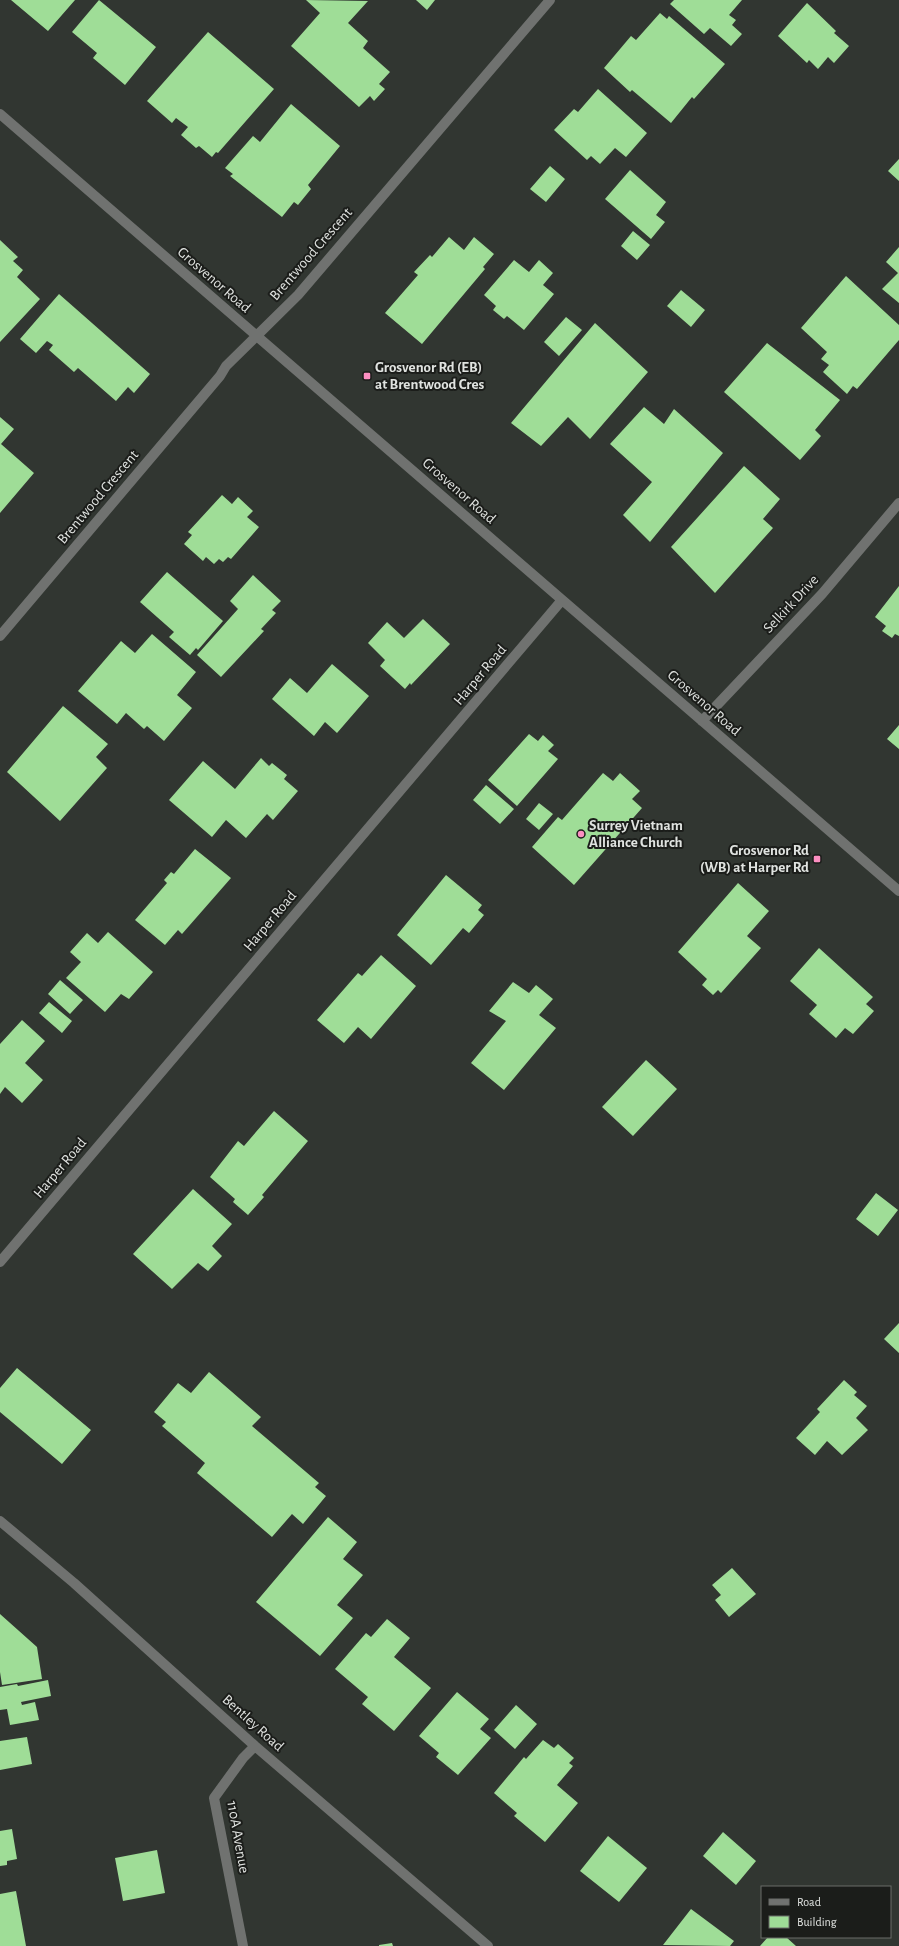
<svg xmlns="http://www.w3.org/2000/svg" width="899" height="1946" font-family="'Alegreya Sans',sans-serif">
	<rect width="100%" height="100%" fill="#313631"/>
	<path fill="#9fdd97" d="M11,0H75L48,31Z
		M99,0L156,47L125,85L93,58L97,53L72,32Z
		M306,0L368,1L348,23L368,41L363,48L390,72L379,84L385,89L374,101L370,96L359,107L291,46L320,13Z
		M416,0H435L427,10Z
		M674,0H742L729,15L736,20L732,25L742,34L731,46L710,28L704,34L670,4Z
		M807,3L836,31L834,33L849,46L834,63L828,57L818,69L809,60L807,63L778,36Z
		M660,13L667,19L669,16L725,64L694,99L692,97L671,123L632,90L630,92L604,68L631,36L636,40Z
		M208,32L274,89L218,153L216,152L212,157L199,146L196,148L181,135L188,127L176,118L172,123L147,101Z
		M598,89L647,133L626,157L615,148L600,164L591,156L587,160L554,130L574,109L578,112Z
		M291,104L340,146L308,185L311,189L298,205L294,202L282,217L230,176L233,174L225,168L253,136L260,142Z
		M899,159V181L888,171Z
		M550,166L565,179L546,202L530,189Z
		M630,170L666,202L656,215L665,222L651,239L605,199Z
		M633,231L650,245L637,260L621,246Z
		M449,237L464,250L474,237L494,254L483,267L485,269L422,344L385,313L418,275L414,272L430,255L432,257Z
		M0,240L18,257L13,261L23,270L17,277L40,299L0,342Z
		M899,247V303L882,289L898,273L886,262Z
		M514,260L529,272L539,260L553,273L543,285L554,294L524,330L507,316L504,319L493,310L496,306L484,295Z
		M846,276L899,325V340L857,389L853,386L847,394L823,372L829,365L821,359L827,352L801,328Z
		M681,290L705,310L691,327L667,306Z
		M59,294L150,374L134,393L128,387L116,401L78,368L74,372L49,350L53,345L47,341L36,353L20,339Z
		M566,317L582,330L559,356L544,342Z
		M595,323L648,372L590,439L568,417L541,446L511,423Z
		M767,343L840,400L815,430L821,436L800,460L724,392Z
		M644,407L664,424L674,409L723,453L650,542L623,515L652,482L610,444Z
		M0,417L14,429L1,444L34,473L0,513Z
		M744,466L780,499L763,519L773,528L715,593L671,547Z
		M222,495L232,504L238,497L253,511L247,517L259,527L231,559L228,557L223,562L219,559L214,564L206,557L203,561L184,544L192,535L188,532Z
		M167,572L223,621L198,650L196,648L190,655L169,637L174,632L140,602Z
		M253,575L281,601L272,610L276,613L261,629L264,631L221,677L197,655L238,609L230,601Z
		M899,586V636L895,634L892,638L882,631L886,626L875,617Z
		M423,619L450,644L411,685L410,683L405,689L380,666L385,660L368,643L387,622L404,638Z
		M152,634L196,672L177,695L192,708L164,741L147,726L144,729L126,713L117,724L78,691L121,641L135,653Z
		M332,664L369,696L337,733L325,722L314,736L272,699L290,678L307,693Z
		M63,706L108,744L96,757L107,768L60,821L7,772Z
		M899,725V749L887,739Z
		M529,734L538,741L543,735L554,745L548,751L558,759L517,806L488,780Z
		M261,758L269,766L272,763L287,775L284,779L298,791L273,820L267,814L246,838L226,820L212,837L169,800L203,761L235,789Z
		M603,773L613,781L620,773L640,791L632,799L642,808L574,885L532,847L558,817L562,820Z
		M486,785L514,809L500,824L473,800Z
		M539,803L553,814L539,830L526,819Z
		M195,849L231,878L182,934L178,930L165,945L135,920L167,883L164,880L171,872L174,874Z
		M446,875L482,905L478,910L484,915L469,933L463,928L431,965L397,935Z
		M738,883L769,911L747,936L761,948L721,993L718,990L713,995L702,985L707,979L678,952Z
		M108,932L153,972L129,999L121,994L105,1012L66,978L81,962L70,952L87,933L98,943Z
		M819,948L873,997L866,1004L874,1011L853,1034L845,1028L836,1038L809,1014L817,1005L790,981Z
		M381,955L416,986L371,1039L358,1027L344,1043L317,1020L358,973L362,976Z
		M60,980L83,1000L70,1014L48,994Z
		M513,982L529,993L536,985L553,999L539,1015L556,1028L504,1090L471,1063L506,1021L489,1011Z
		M49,1002L72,1021L62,1033L39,1013Z
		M22,1020L45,1041L25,1063L43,1080L22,1103L5,1087L0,1094V1044Z
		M646,1060L677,1089L633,1136L602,1107Z
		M274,1111L308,1141L262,1195L264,1197L248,1215L233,1202L235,1199L210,1177L238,1141L244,1146Z
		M193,1189L232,1224L212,1246L222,1256L208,1271L198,1263L172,1289L133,1254Z
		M876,1193L898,1210L878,1236L856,1219Z
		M899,1323V1353L884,1339Z
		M17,1368L91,1430L62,1464L0,1412V1388Z
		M209,1372L261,1417L252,1426L319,1483L315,1487L326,1496L303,1524L292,1514L272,1537L197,1473L205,1463L162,1426L166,1422L154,1412L178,1383L191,1393Z
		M844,1380L857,1392L854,1395L867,1406L856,1418L868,1430L842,1455L827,1441L815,1455L796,1438L820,1412L817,1409Z
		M328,1517L357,1542L343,1559L363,1575L337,1605L353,1618L320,1656L256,1602Z
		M732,1568L756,1594L729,1617L715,1600L721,1595L712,1585Z
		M0,1614L37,1647L42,1679L2,1685L0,1672Z
		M387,1619L410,1638L394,1657L431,1688L394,1731L362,1704L368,1697L335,1669L366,1633L371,1637Z
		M48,1680L51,1696L21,1702L22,1705L35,1702L39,1720L10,1725L7,1709L0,1710V1687L17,1684L18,1686Z
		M457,1692L489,1719L480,1729L491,1738L458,1775L436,1757L439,1753L419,1736Z
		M516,1705L537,1724L515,1749L494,1730Z
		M27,1737L32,1764L0,1770V1741Z
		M543,1740L554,1748L558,1744L574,1758L569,1763L573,1766L557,1785L578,1803L545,1842L514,1816L517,1813L494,1793L524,1757L526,1759Z
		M12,1829L17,1859L7,1861V1865L0,1866V1831Z
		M723,1832L756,1861L736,1885L703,1856Z
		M608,1836L647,1868L619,1902L580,1871Z
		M157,1850L165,1893L123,1901L115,1858Z
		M16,1891L26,1946H0V1894Z
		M691,1909L734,1941L730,1946L663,1945Z
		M768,1937H786L796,1946H760Z
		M392,1943L393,1946H379V1945Z"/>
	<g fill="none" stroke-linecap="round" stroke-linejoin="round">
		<path stroke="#707270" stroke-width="10" d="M0,114L899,891
			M0,636L220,376L226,366L298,295L550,0
			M702,721L822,594L899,503
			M0,1262L562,600
			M0,1521L74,1583L255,1746L488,1946
			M243,1946L214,1798L243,1758L255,1746"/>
	</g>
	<g fill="#fc8fc1" stroke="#1b1d1a" stroke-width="1.5">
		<rect x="363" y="372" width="8" height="8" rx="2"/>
		<circle cx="581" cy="834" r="4"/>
		<rect x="813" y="855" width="8" height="8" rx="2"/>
	</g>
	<g text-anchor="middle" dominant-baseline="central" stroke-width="4" stroke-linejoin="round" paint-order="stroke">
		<g font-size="15" fill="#e0e3e0" stroke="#1b1d1a">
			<text transform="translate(311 254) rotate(-49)">Brentwood Crescent</text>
			<text transform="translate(214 280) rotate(41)">Grosvenor Road</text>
			<text transform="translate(459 491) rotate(41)">Grosvenor Road</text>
			<text transform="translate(98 497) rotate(-50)">Brentwood Crescent</text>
			<text transform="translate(791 604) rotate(-47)">Selkirk Drive</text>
			<text transform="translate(480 675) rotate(-50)">Harper Road</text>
			<text transform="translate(704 703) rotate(41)">Grosvenor Road</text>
			<text transform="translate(270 921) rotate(-50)">Harper Road</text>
			<text transform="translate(60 1168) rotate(-50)">Harper Road</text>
			<text transform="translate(253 1723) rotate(42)">Bentley Road</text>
			<text transform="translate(238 1837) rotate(80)">110A Avenue</text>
		</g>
		<g font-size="15" font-weight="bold" fill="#e0e3e0" stroke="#1b1d1a" text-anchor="start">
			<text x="375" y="367">Grosvenor Rd (EB)<tspan x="375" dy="17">at Brentwood Cres</tspan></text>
			<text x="589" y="825">Surrey Vietnam<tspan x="589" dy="17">Alliance Church</tspan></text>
			<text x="809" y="850" text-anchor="end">Grosvenor Rd<tspan x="809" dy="17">(WB) at Harper Rd</tspan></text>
		</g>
	</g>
	<rect x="761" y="1886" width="130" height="52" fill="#1b1d1a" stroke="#6a6c69"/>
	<rect x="769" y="1899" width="20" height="6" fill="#707270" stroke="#6a6c69"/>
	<text x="797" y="1906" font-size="12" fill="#e0e3e0">Road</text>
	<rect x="769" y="1916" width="20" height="12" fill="#9fdd97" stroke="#6a6c69"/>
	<text x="797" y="1926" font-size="12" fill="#e0e3e0">Building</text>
</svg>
